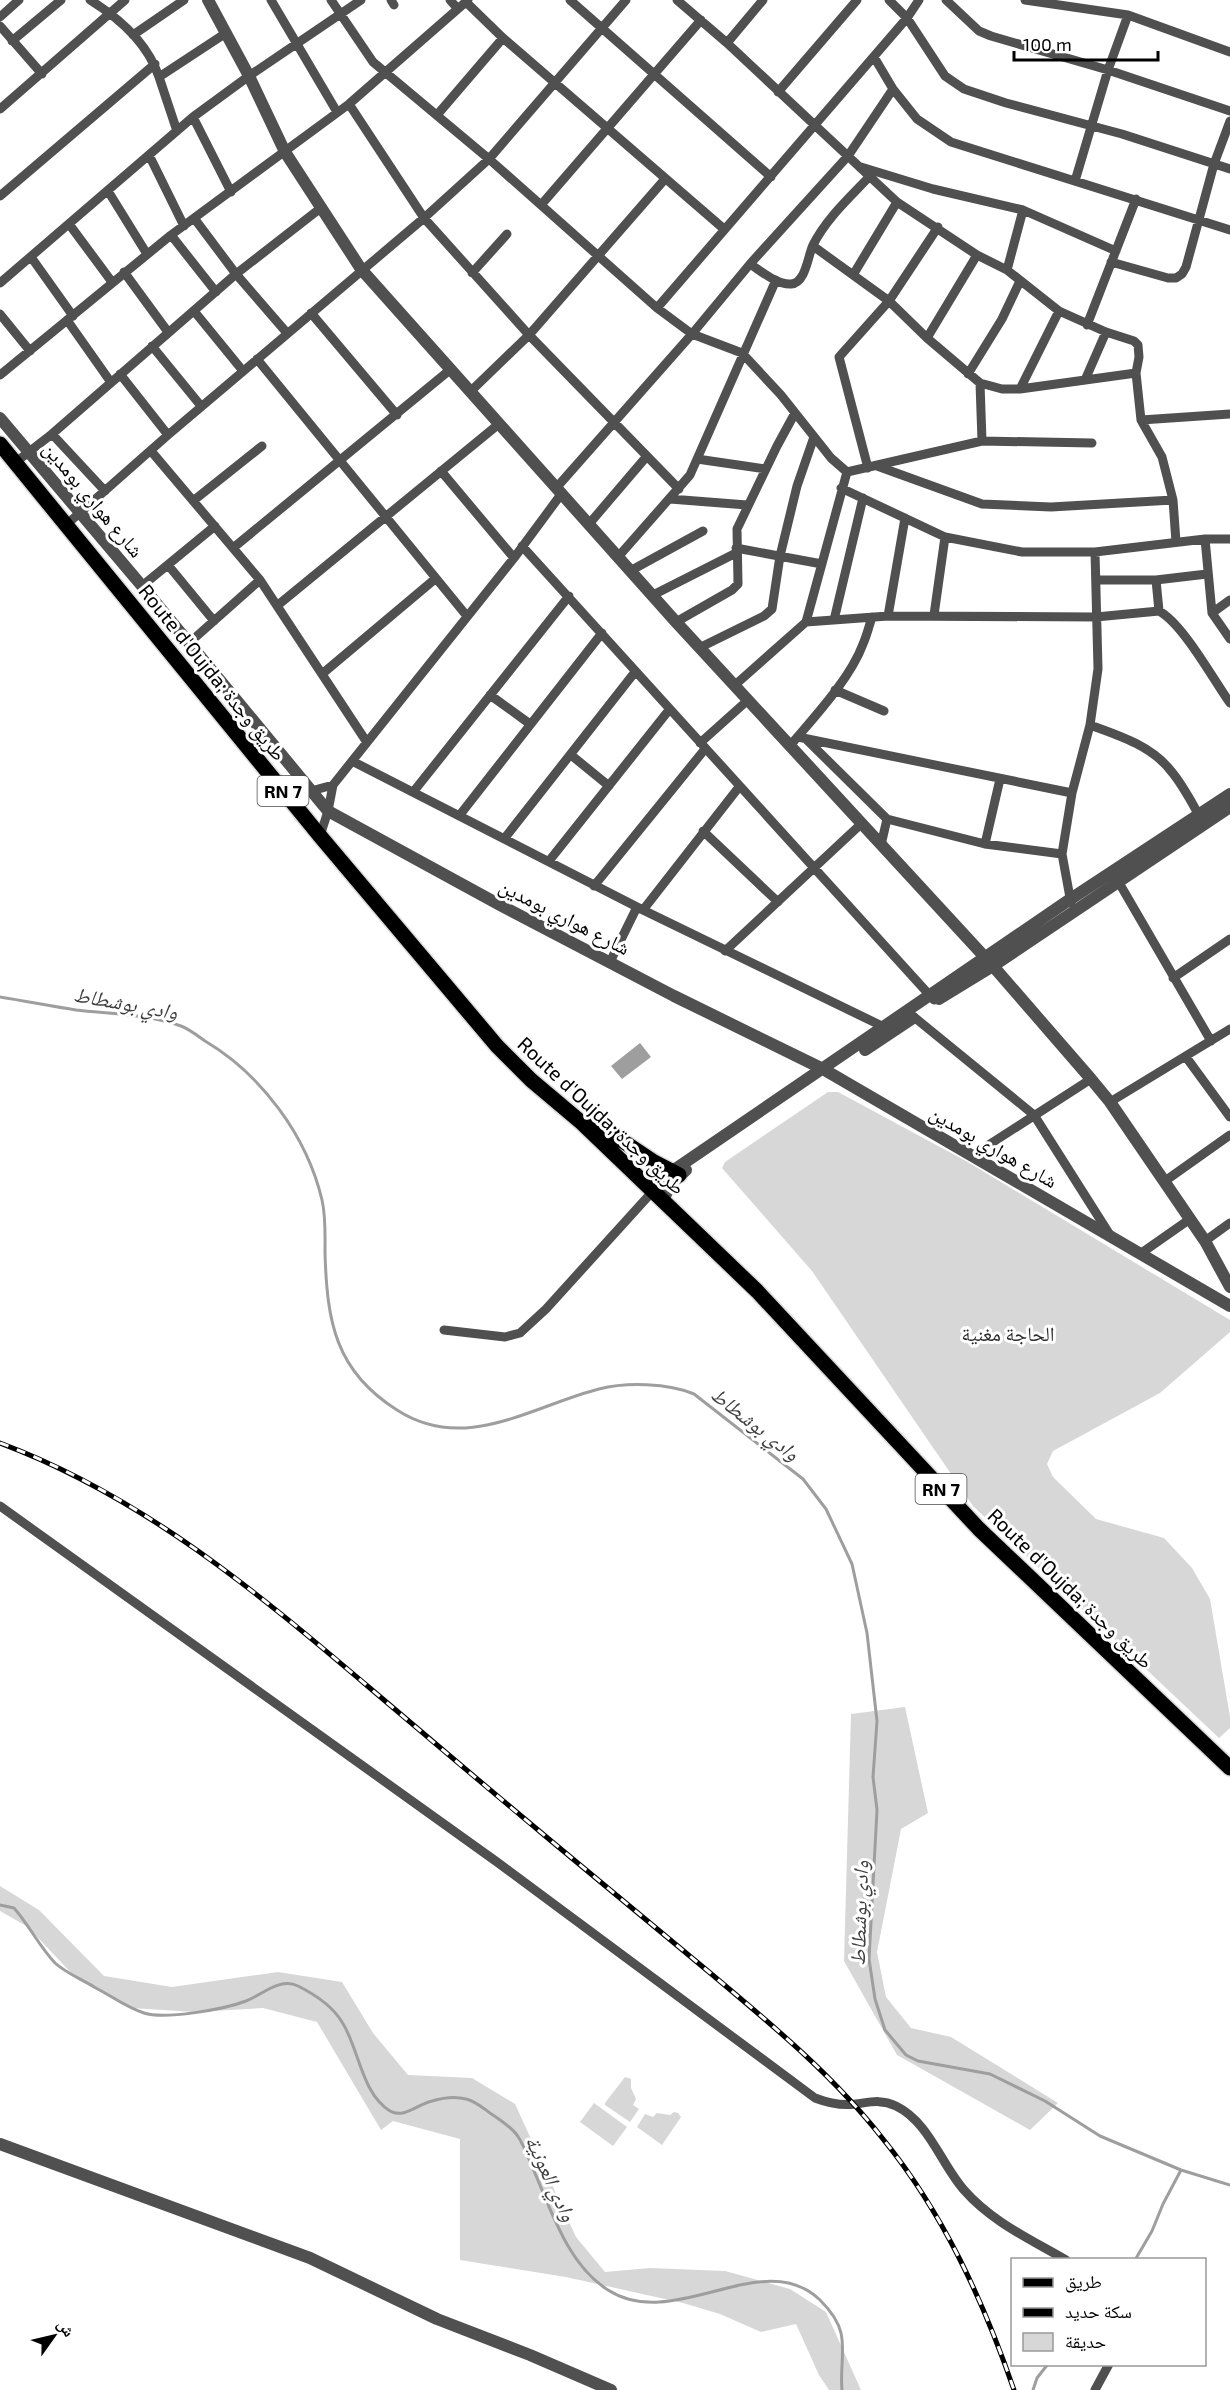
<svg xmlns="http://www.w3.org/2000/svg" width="1230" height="2390" font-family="'Exo 2','Noto Naskh Arabic',sans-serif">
	<rect width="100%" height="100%" fill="#fff"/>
	<path fill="#d7d7d7" d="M828,1092H838L966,1161L1230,1320V1332L1160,1393L1053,1451L1047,1464L1053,1477L1096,1519L1164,1538L1192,1568L1210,1599L1230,1717V1728L1219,1738L973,1506L812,1271L722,1168L725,1162Z
		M905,1707L928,1813L901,1829L877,1952L886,1997L911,2028L951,2037L1058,2103L1030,2130L897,2055L844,1961L851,1714Z
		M0,1886L39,1910L104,1976L172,1987L278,1972L342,1982L373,2033L408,2075L472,2078L515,2104L576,2237L605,2272L650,2268L725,2271L790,2289L826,2312L861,2390H829L819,2375L796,2324L761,2332L720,2314L683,2303L566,2277L460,2260V2139L393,2121L381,2130L317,2022L263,2008L194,2012L132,2008L76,1978L28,1927L0,1911Z
		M625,2077L631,2079V2088L636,2099L633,2105L639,2109L630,2122L605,2105V2103Z
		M594,2103L627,2127L613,2146L580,2122Z
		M674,2112L678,2113L681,2117L662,2145L637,2127L645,2114L653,2117L657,2113L670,2115Z"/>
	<path fill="#9e9e9e" d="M640,1043L651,1057L622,1079L611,1066Z"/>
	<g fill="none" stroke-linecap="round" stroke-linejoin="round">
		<path stroke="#9e9e9e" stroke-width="3" d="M0,997C25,1001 51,1006 76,1010C111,1014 147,1014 181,1026C189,1029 198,1036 205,1041C261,1074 307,1136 322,1200C326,1217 325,1236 325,1253C327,1321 335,1371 397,1410C465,1454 532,1406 599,1389C626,1382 668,1383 694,1394L803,1479L826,1509L852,1564L867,1633L877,1721L873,1777L877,1810L869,1959L875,1999L885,2030L906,2055L918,2061L990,2074L1045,2101L1100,2136L1181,2170L1230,2185
			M0,1905L14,1908C29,1925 39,1946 55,1963C66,1973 81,1979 94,1987C110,1995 127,2008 144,2013C165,2020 225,2009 246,2001C262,1995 280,1977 298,1986C314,1994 333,2007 342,2022C359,2048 361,2093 390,2111C404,2119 418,2104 432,2101C442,2098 455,2096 466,2099C475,2101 483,2108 490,2113C499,2119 510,2126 517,2135C524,2145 529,2159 534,2171C552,2212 568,2265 608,2290C675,2333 763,2245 820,2300C829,2309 838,2320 841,2333C845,2351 840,2371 842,2390
			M1135,2260L1152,2231L1163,2204L1181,2170
			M1033,2390L1037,2378L1048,2364"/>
		<g stroke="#dbdbdb" stroke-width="18">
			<path id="primary" d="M0,444L320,836L497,1046L531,1080L582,1123L757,1291L979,1529L1230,1768
				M588,1125L612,1134L654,1162L679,1175"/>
		</g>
		<path stroke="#505050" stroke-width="9" d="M90,0C119,18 148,44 159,77L226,33
			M271,0L337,112
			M331,0L373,62L489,159L657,308L692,334L742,353L781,395L831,458L847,472
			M391,0L394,5
			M450,0L458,9
			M570,0L771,177
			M677,0L727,43L897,202L977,255L1007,270L1059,311L1106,332L1134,341L1138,345L1139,357L1136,373L1141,420L1162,457L1173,500L1176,542
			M889,0L907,18L945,76L964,89L1006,103L1122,134L1230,169
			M946,0L979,31L991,36L1108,70L1230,111
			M1025,0L1128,15L1230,52
			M466,2L503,38L724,229
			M0,17L19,0
			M0,26L42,74
			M133,35L184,0
			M12,41L61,0
			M727,43L763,0
			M874,57L893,89L917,119L951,142L1230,230
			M159,77L177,131
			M778,92L857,0
			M349,104L424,218L529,335L679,489
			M0,109L125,0
			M437,115L503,38
			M193,117L231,192
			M149,155L184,226
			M861,167L933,189L1023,210L1116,251
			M1075,181L1108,70L1128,15
			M108,191L147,254
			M0,196L155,64
			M541,205L701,20
			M194,218L236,274L287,333
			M69,224L112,282
			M171,235L216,292
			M813,246L889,301L927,338L980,383L1002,389H1020L1136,373
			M31,257L73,316
			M1111,262L1168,278H1176L1182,274L1186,267L1214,164L1230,121
			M750,264C761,271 777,285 791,284C806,283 808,255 813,245C826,219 849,198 869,177
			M1007,270L1023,210
			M124,272L168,332
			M472,273L507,234
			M853,275L897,202
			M0,283L193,117L249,76L361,0
			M657,308L907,18L919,0
			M194,311L243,371
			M311,313L397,415
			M0,314L30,351
			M67,320L110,381
			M1087,325L1136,199
			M927,338L977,255
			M152,346L201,406
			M257,359L466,615
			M120,374L168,435
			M968,374L1002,319L1020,281
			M0,375L171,235L349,104L468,0
			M1085,380L1106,332
			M980,383L982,441
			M1020,389L1059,311
			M471,391L529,335L665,179
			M1141,420L1230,414
			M52,434L105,491
			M151,451L260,580L366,741
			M697,459L766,469
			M16,462L52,434L236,274L322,207
			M877,466L982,504L1051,507L1173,500
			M868,468L839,357L889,301L938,227
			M441,471L514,558
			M557,487L692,334L750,264L848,156L893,89
			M841,488L945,537L1022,552H1095L1205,539H1230
			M670,499L747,505
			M193,501L262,446
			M589,524L647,456
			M66,525L168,435L424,218L489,159L626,0
			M1205,539L1212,613L1230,639
			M522,546L934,1000
			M233,548L451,369
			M736,548L822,564
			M618,557L690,475L776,280
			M168,565L214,621
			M630,571L703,531
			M1096,580H1156L1207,574
			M1156,580L1159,611
			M142,586L215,526
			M653,595L736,553
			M278,605L500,423
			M1212,613L1230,600
			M934,615L945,537
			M888,616L905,518
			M834,620L863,498
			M676,622L732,590L738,584L737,529L777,446L795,413
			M806,622L888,616L1096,617L1159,611C1183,624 1213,679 1230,703
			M189,643L260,580
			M701,647L764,616L772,609L780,556L797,486L814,437
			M322,674L435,579
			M735,685L806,622L847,472L982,441L1092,443
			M835,690L884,711
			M490,695L530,724
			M1090,725C1118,735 1152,746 1171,771C1183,785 1192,803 1201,819
			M798,737L1072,793L1090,725L1098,669L1095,552
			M807,740L887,819
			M794,741C817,714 851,677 863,644C867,635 869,626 872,617
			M700,743L748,700
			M571,755L609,786
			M352,761L643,910L884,1027
			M311,791L333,785
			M414,791L569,596
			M459,816L602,633
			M703,831L778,902
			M320,836L328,811L333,785L514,558L562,493
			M504,839L635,672
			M985,844L1000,779
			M881,845L887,819L985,844L1062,854
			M549,861L669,710
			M1118,881L1211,1041
			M594,886L705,749
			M1071,903L1062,854L1072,793
			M643,910L739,787
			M725,951L861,824
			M610,962L637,907
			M1173,978L1230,939
			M914,1017L1034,1115L1110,1235
			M1186,1057L1230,1117
			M1110,1102L1230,1029
			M973,1155L1091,1079
			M1165,1181L1230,1135
			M1205,1241L1230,1223
			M1140,1254L1190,1219
			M444,1330L505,1337L520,1333L546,1309L653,1191
			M0,1506L497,1862L815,2098C828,2103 842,2106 856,2104C871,2102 881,2099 896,2106C929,2122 941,2164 964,2190C992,2222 1030,2239 1066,2260
			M1095,2390L1109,2364"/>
		<path stroke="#505050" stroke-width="12" d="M208,0L249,76L285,152L361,269L676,622L993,966L1091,1079L1110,1102L1205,1241L1230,1287
			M0,418L142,586L328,811L500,905L674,996L823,1069L1230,1306
			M939,999L993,966L1230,807
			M865,1050L913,1018
			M649,1187L1069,900L1230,794
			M663,1199L673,1182L686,1170
			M0,2144L310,2258L437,2319L530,2355L611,2390"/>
		<use href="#primary" stroke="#000" stroke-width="15"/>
		<g stroke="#000" stroke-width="5">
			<path id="rail" d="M0,1443C142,1496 257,1592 371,1689C431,1740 490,1790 550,1840C603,1884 656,1928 709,1972C771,2024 833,2075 883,2139C943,2213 983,2300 1014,2390"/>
		</g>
		<use href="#rail" stroke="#fff" stroke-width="3" stroke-dasharray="9" stroke-linecap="butt"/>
	</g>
	<g text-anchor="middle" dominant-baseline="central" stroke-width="6" stroke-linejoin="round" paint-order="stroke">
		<g fill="#fff" stroke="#4c4c4c" stroke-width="1.5">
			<rect x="257.5" y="776" width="51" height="30" rx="4.5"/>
			<rect x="915.5" y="1474" width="51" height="30" rx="4.5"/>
		</g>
		<g font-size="18" font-weight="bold" fill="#000">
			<text x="283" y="791">RN 7</text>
			<text x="941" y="1489">RN 7</text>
		</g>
		<g font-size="20" fill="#000" stroke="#fff">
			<text transform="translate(94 499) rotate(50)">شارع هواري بومدين</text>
			<text transform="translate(213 672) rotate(51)">Route d'Oujda; طريق وجدة</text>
			<text transform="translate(565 916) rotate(27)">شارع هواري بومدين</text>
			<text transform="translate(602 1115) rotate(43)">Route d'Oujda; طريق وجدة</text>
			<text transform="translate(994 1146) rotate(30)">شارع هواري بومدين</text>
			<text transform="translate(1071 1588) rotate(44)">Route d'Oujda; طريق وجدة</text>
		</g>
		<g font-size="20" fill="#2e2e2e" stroke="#fff">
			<text x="1008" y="1333">الحاجة مغنية</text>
		</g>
		<g font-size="21" font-style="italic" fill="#3f3f3f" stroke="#fff">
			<text transform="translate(126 1002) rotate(10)">وادي بوشطاط</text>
			<text transform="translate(756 1423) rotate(38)">وادي بوشطاط</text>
			<text transform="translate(858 1913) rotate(-88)">وادي بوشطاط</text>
			<text transform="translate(552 2178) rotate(65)">وادي العونية</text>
		</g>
	</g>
	<rect x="1011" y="2258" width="195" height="108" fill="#ffffff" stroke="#999999" stroke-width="1.5"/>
	<rect x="1023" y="2278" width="30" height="9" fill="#000000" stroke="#999999" stroke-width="1.5"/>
	<text x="1065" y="2288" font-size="18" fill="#000000">طريق</text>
	<rect x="1023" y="2308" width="30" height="9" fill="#000000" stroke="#999999" stroke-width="1.5"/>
	<text x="1065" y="2318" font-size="18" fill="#000000">سكة حديد</text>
	<rect x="1023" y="2333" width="30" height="18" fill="#d7d7d7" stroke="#999999" stroke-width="1.5"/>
	<text x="1065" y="2348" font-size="18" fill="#000000">حديقة</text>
	<g transform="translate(54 2336) rotate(56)" stroke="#ffffff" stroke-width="4.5" paint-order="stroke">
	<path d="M0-4.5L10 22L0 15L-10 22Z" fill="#000000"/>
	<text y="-9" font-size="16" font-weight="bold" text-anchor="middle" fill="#000000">ش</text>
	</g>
	<path d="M1014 51v9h144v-9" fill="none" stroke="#000000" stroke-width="3"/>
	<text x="1023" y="51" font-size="18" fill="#000000" stroke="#ffffff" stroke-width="4.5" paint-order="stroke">100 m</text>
</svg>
